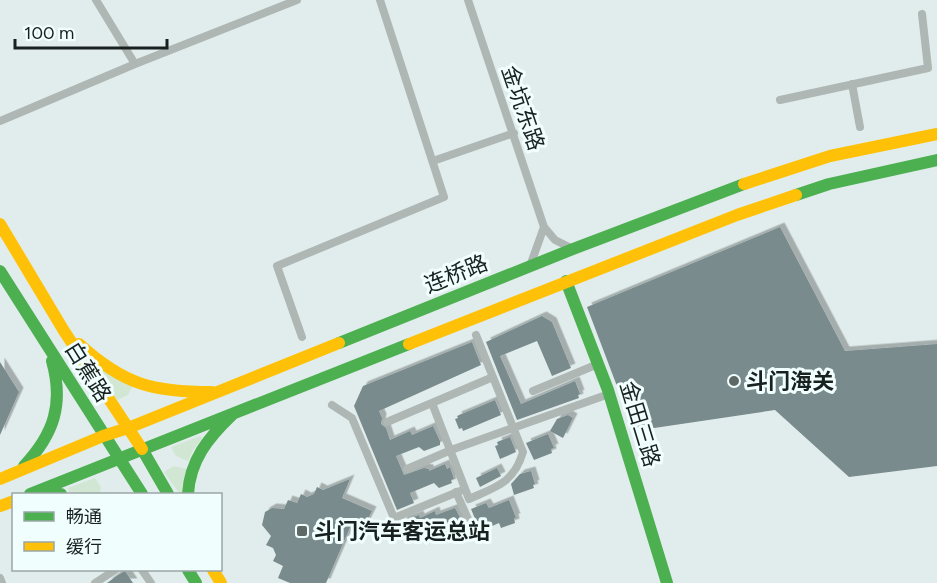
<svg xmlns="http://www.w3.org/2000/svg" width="937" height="583" font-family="Figtree,'Noto Sans SC',sans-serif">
	<defs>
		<filter id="shadow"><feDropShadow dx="4.5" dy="-4.5" stdDeviation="0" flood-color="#0004"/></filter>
	</defs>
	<rect width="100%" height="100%" fill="#e1edec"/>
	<path fill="#d1e7d4" d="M101,369L132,387L128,395L117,400L98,371Z
		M200,436L202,438L193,450L188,461L176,456L171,447Z
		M174,466L186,469L184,494H180L164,472Z
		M95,478L101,487L100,494L69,492L68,488Z"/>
	<path fill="#798b8d" filter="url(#shadow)" d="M780,227L845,351L937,344V466L849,477L775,410L634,431L587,307Z
		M542,316L552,322L571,368L552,376L537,341L500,356L521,404L575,381L580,394L578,395L579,398L517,420L486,342Z
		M472,342L481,365L379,411L382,418L381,424L386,428L390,440L410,431L412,435L433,426L440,441V445L424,451L419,447L396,456L404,475L424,468L429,469V471L445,464L447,469L450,467L454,479L451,480L452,483L439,488L434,483L410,493L414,503L397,510L354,406L363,386Z
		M0,362L19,392L0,435Z
		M495,400L501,415L463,431L462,428L459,429L455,419L458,418L457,416Z
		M568,415L573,418L563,438L550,431L557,419Z
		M548,434L554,448L551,449L552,453L534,460L526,443Z
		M510,437L516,452L500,459L495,446L498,445L497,442Z
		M497,468L501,476L480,487L476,478Z
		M531,471L535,484L533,485L534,488L514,495L511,484L520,474Z
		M350,479L342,498L372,511L362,531L351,525L326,583H290L278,578L283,566L273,561L276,555L273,548L266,545L271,536L262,525L265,512L272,508L284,509L288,500L297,503L301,494L307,497L314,494L317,487L323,490Z
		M509,500L516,518H514L515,523L501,528L499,523L483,530L481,525L478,526L471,509L486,503L489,508Z
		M455,508L465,527L462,528L463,532L449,536L448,533L430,538L429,535L411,540L409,535L406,536L402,527L404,526L402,521L419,515L420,518L435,511L436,515Z
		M125,571L133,583H107L118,575Z"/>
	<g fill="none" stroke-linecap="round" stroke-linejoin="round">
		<path stroke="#aeb7b3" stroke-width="8" d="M96,0L135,64
			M468,0L544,227L555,240L573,249
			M852,84L860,127
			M780,100L928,68L922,14
			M0,121L135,64L297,0
			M433,161L514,133
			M530,266L544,227
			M302,337L277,266L444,197L380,0
			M533,391L598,364
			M432,403L469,499C496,487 514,483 523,452L476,335
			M332,405L352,418L394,518L465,489
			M387,422L493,377
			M407,469L451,450L609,394
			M456,492L472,528
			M142,570L151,583
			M0,578L2,583
			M95,583L115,570"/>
		<path stroke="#4caf50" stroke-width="12" d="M796,195L829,184L937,160
			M0,271L119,458
			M566,281L608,390L667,583
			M339,343L573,249L744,184
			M142,449L168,494
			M119,458L142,494
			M24,466C54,434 64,404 52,361
			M30,494L409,344
			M45,494H61
			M188,494C190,460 208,438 232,415
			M188,570L196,583"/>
		<path stroke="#ffc107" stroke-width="12" d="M744,184L830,156L937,134
			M0,224L64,331L142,449
			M79,344C124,385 153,392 212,392
			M409,344L737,215L796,195
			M0,479L103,436L128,428L339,343
			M0,506L14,501
			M213,570L221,583"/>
	</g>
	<g fill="#5e6867" stroke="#f0fefd" stroke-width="2">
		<circle cx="734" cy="381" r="6"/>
		<rect x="296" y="525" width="12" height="12" rx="3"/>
	</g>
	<g text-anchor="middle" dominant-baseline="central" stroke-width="6" stroke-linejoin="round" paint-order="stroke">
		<g font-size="22" fill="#182120" stroke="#f0fefd">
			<text transform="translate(523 108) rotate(71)">金坑东路</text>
			<text transform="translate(456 274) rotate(-22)">连桥路</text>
			<text transform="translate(88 372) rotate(58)">白蕉路</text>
			<text transform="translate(640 424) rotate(73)">金田三路</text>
		</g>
		<g font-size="22" font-weight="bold" fill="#182120" stroke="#f0fefd" text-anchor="start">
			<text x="746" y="381">斗门海关</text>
			<text x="314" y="531">斗门汽车客运总站</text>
		</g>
	</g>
	<rect x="12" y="493" width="210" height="78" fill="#f0fefd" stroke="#9aa6a5" stroke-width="1.5"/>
	<rect x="24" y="512" width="30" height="9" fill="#4caf50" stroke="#9aa6a5" stroke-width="1.5"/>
	<text x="66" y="523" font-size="18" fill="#182120">畅通</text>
	<rect x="24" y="542" width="30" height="9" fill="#ffc107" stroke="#9aa6a5" stroke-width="1.5"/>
	<text x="66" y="553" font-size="18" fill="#182120">缓行</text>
	<path d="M15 39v9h152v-9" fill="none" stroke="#182120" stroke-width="3"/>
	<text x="24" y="39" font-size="18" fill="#182120" stroke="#f0fefd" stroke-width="4.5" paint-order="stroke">100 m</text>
</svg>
